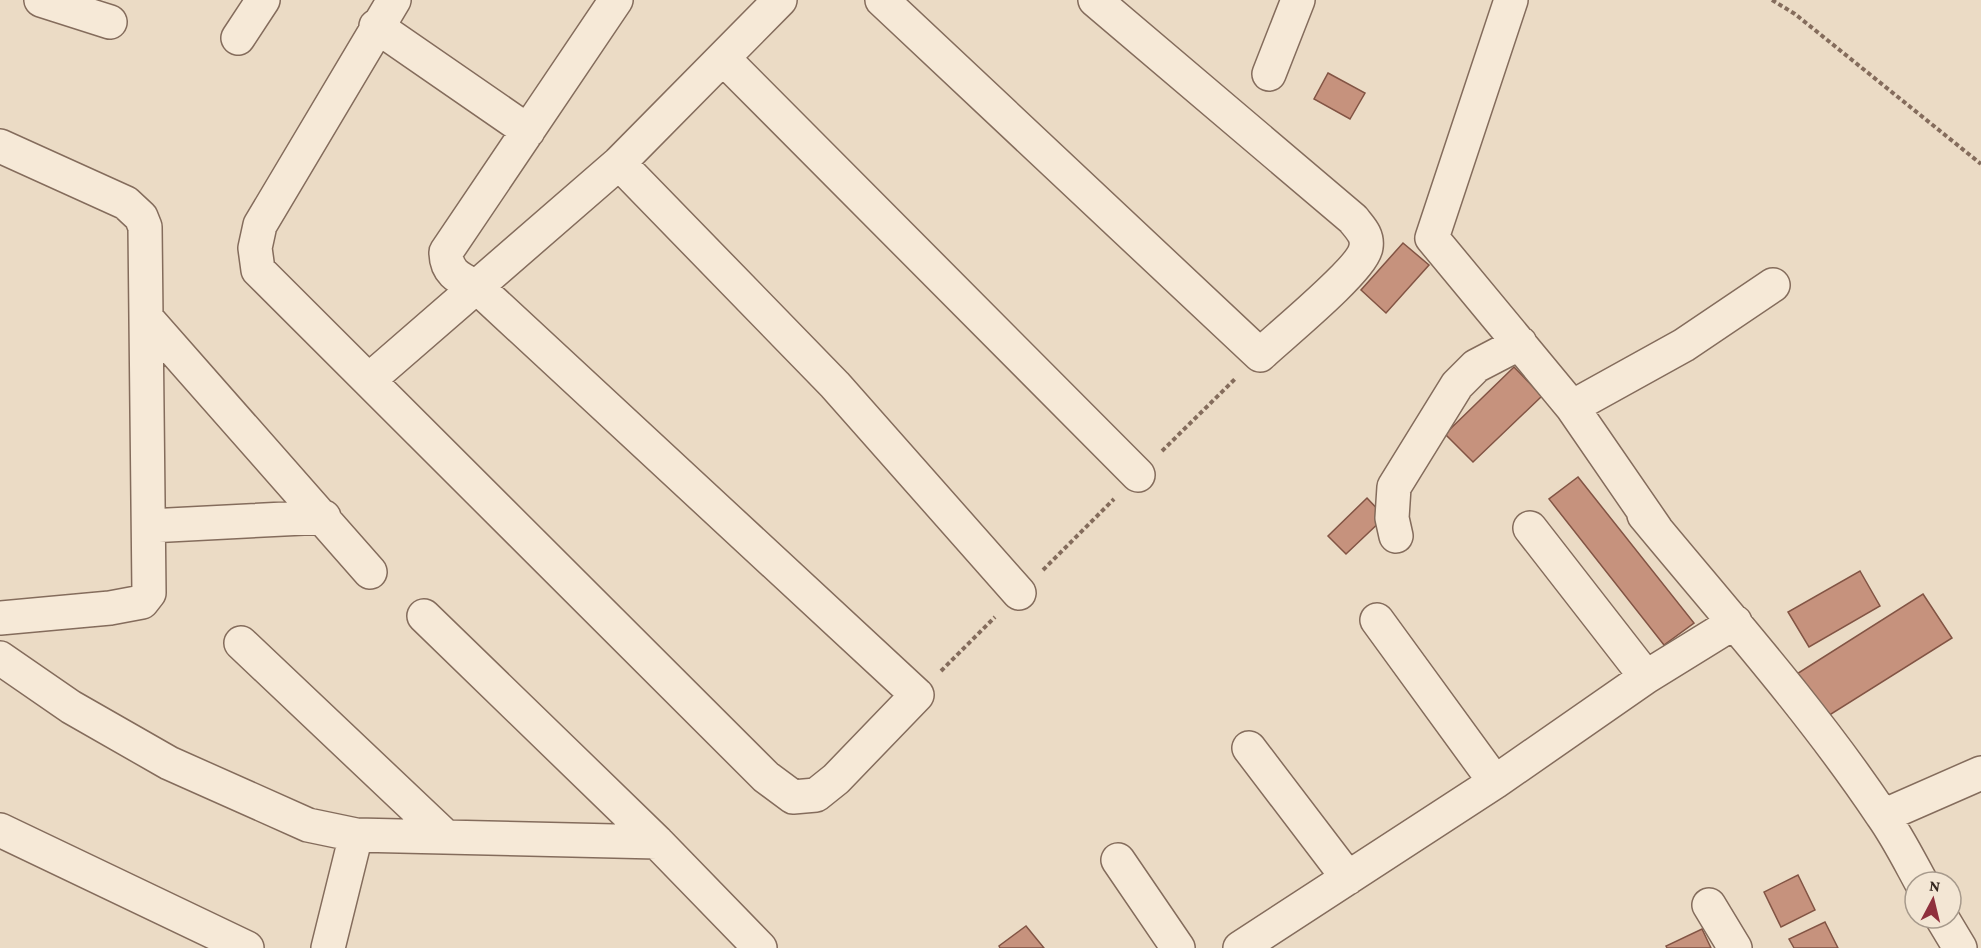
<svg xmlns="http://www.w3.org/2000/svg" width="1981" height="948" font-family="'Crimson Pro',serif">
	<rect width="100%" height="100%" fill="#ebdbc5"/>
	<path fill="#c6927d" stroke="#825444" stroke-width="1.5" d="M1328,73L1365,93L1350,119L1314,99Z
		M1403,243L1429,265L1386,313L1361,290Z
		M1514,367L1542,396L1473,462L1445,434Z
		M1578,477L1694,623L1664,645L1549,499Z
		M1367,498L1385,517L1346,554L1328,536Z
		M1860,571L1880,606L1809,647L1788,612Z
		M1923,594L1952,638L1820,721L1792,677Z
		M1798,875L1815,910L1781,927L1764,892Z
		M1825,922L1838,948H1794L1789,939Z
		M1026,926L1044,948H1000L999,946Z
		M1702,929L1711,948H1667L1666,946Z"/>
	<g fill="none" stroke-linecap="round" stroke-linejoin="round">
		<g stroke="#846c5c" stroke-width="36">
			<path id="minor" d="M41,0L110,22
				M394,0L260,225L255,248L258,270L766,777L793,797L816,795L836,779L917,695L478,288C461,279 446,274 446,252L616,0
				M882,0L1260,355C1280,336 1363,269 1366,247C1368,235 1360,228 1353,219L1095,0
				M1511,0L1432,238L1572,407L1656,529
				M376,26L528,131
				M238,38L263,0
				M723,58L1138,475
				M1269,74L1298,0
				M0,146L126,203L141,217L145,227L149,593L142,602L110,608L0,618
				M619,163L835,385L1019,593
				M148,320L370,572
				M369,380L619,163L780,0
				M1572,407L1684,345L1773,285
				M1644,515C1725,613 1811,709 1882,815C1897,836 1909,860 1921,882
				M149,526L324,517
				M1530,528L1646,677
				M1396,536L1392,518L1394,487L1457,385L1476,366L1520,343
				M424,616L657,842L760,948
				M1377,620L1495,782
				M241,643L446,837
				M0,658L71,707L169,763L308,825L356,835L657,842
				M1249,748L1348,878
				M1883,816L1981,773
				M0,830L247,948
				M1118,860L1178,948
				M1709,905L1735,948
				M1942,918L1960,948
				M328,948L356,835
				M1240,948L1495,782L1646,677L1735,622"/>
		</g>
		<path stroke="#846c5c" stroke-width="4" stroke-dasharray="4.5 3" stroke-linecap="butt" d="M1772,0L1795,14L1981,164
			M1162,451L1235,379
			M1043,570L1114,499
			M941,671L995,617"/>
		<use href="#minor" stroke="#f6e9d7" stroke-width="33"/>
	</g>
	<g transform="translate(1933 900) rotate(7)"><circle r="28" fill="#f3e6d4" stroke="#a79a8c" stroke-width="1.5"/>
	<path d="M0-4.5L10 22L0 15L-10 22Z" fill="#8f303d"/>
	<text y="-9" font-size="16" font-weight="bold" text-anchor="middle" fill="#35271f">N</text>
	</g>
</svg>
